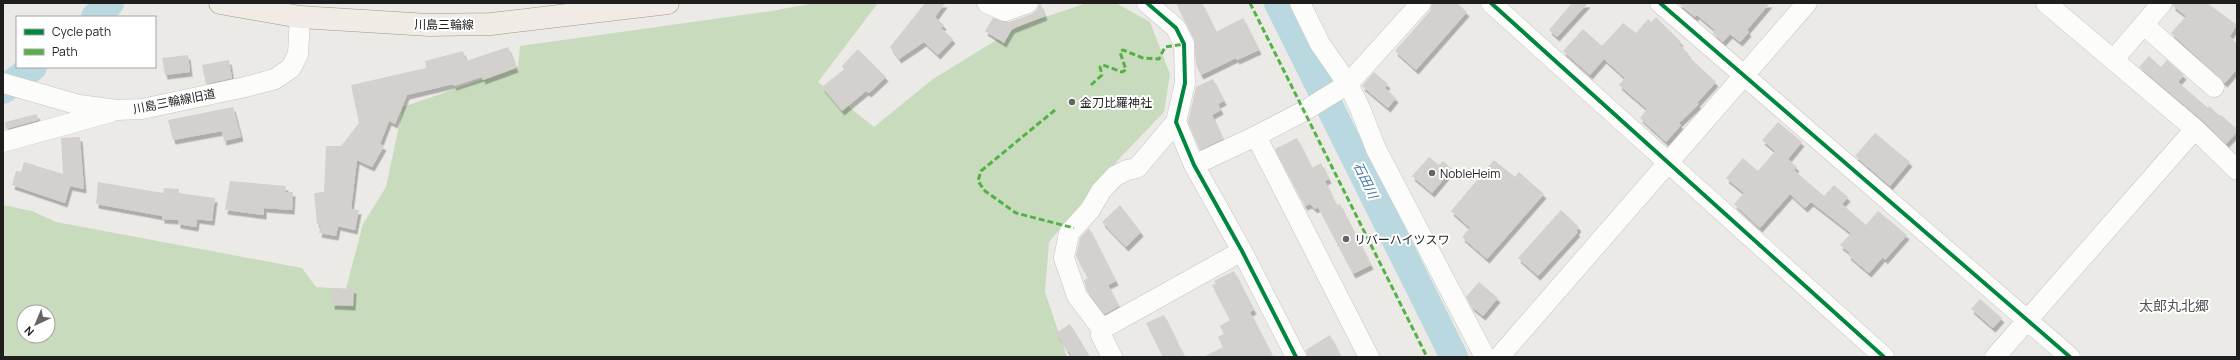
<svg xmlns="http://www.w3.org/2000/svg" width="2240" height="360" font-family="Manrope,'Noto Sans JP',sans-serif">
	<defs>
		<filter id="shadow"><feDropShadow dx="2.5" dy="4.5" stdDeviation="0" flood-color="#0004"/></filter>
	</defs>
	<rect width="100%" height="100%" fill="#eceae7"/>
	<path fill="#c8dbbc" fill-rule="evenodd" d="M814,3H878L818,82L874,127L933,79L1021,25L1087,3H1116L1150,22L1170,74L1164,112L1118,160L1049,242L1045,292L1067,357H3V205L32,211L56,222L302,268L316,287L346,289L363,224L386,187L403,107L518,67L520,46L772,11ZM24,312H48V336H24Z"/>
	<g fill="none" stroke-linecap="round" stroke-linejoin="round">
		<path stroke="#bad8df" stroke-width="28" d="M1278,3L1454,357
			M95,17L110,3
			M3,90L33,67"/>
	</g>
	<path fill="#d3d0ce" filter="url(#shadow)" d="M925,3H945L935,17L944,25L941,28L953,39L938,55L924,42L899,59L890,47Z
		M1040,3L1045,16L1012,29L1004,43L985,31L993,18L1009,22L1032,14L1037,10Z
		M1176,3H1202L1216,32L1243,18L1259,50L1237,60L1236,58L1201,75L1196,65L1194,39Z
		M1432,3H1457L1467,12L1416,70L1395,51L1430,11Z
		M1572,3H1588L1557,37L1549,30Z
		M1678,3H1770L1747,30L1749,32L1740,42L1730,34L1723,42L1713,34L1715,30L1697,15L1695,17Z
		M2173,3H2207L2237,25L2230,36L2237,44V69L2225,83L2171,33L2186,16L2173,6Z
		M1656,17L1681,42L1679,44L1689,54L1688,56L1716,82L1697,103L1699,104L1679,123L1681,125L1666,142L1640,118L1647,109L1619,85L1625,78L1604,59L1590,75L1563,51L1583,29L1602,46L1623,23L1636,33L1648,19L1651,22Z
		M508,47L516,68L483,80L482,77L454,86L453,84L407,95L395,124L389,121L380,144L384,146L372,167L357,160L351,209L359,210L355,230L338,226L336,236L319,233L321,225L317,224L314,193L324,192L326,146H341L359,123L351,85L426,68L425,61L463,51L466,61Z
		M858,49L886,77L869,93L866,91L842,111L822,87L844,69L842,66Z
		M188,55L190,72L165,75L162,58Z
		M2149,56L2161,67L2167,60L2184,75L2178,82L2208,108L2209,106L2220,116L2221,115L2237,129V132L2226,144L2202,120L2139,67Z
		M229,60L232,78L206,84L202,65Z
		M1374,72L1388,84L1385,88L1396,98L1388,108L1362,86Z
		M1213,79L1224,101L1218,104L1221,110L1212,115L1223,139L1200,150L1188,122L1196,87Z
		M233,107L241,137L224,141L222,131L173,140L168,120Z
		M37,114L38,120L6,129L5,122Z
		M1778,122L1802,142L1788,159L1797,167L1794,170L1824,196L1834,185L1848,197L1842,204L1866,225L1878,211L1907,235L1885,260L1883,257L1869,273L1848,255L1850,253L1840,245L1851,233L1811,202L1805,208L1790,194L1760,228L1734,204L1744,193L1726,178L1743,158L1758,171L1775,151L1762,140Z
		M1875,133L1910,162L1890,186L1855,156Z
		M80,137L84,189L70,186L65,203L12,185L16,171L21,172L24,162L63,174L61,138Z
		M1297,138L1312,168L1321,163L1329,179L1325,181L1336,205L1340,204L1371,265L1353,274L1318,207L1315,209L1310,204L1305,206L1275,149Z
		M1429,157L1439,165L1443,161L1452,169L1432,193L1412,176Z
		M1494,160L1515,177L1519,172L1544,194L1487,259L1462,237L1470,228L1451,211Z
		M230,181L286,186L285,192H293L292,210L264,208V215L225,210Z
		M98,182L163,193L164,188L179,189V193L215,198L212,221L197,219L196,227L178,224V220L162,219V216L96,204Z
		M1120,205L1141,232L1126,247L1102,222Z
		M1561,210L1579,227L1576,231L1578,232L1538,276L1518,258Z
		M1089,228L1116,281L1108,285L1119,306L1105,314L1087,291L1084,280L1088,278L1076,256L1080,238Z
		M1234,271L1254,310L1250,312L1273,357H1203L1223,347L1218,337L1224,334L1220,326L1230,320L1212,285L1216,284L1214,281Z
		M1479,282L1498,298L1483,316L1472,307L1466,297Z
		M333,288L354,289L353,306L332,305Z
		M1980,299L2002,318L1993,328L1971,309Z
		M1164,315L1176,340L1185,357H1163L1146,323Z
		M1070,324L1090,357H1072L1069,351L1068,352L1056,333Z
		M1330,335L1341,357H1307L1306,350Z"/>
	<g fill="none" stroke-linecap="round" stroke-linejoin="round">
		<g stroke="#c5c4c3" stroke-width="21">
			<path id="minor" d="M987,3L1005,11L1028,3
				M1147,3L1176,28L1184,44L1185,83L1176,122L1194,165L1242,251L1296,357
				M1300,3L1320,44L1348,84L1359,106L1376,149L1485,357
				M1491,3L1884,357
				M1660,3L2070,357
				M2046,3L2195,129L2237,170
				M2144,25L2214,87
				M2114,59L2162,3
				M3,83L79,105L117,110L142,109L245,87L275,79L291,68L298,54L300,17
				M1256,136L1369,357
				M3,142L111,112
				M1194,165L1256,136L1304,111L1348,84L1421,3
				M1102,329L1077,296L1064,258L1069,233L1090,210L1101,191L1115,176L1127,170L1137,168L1176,122
				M1112,357L1101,335L1102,329L1242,251
				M1499,357L1807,3
				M1995,357L2195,129"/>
		</g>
		<g stroke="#a29783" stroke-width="23">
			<path id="major" d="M220,3L300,17L429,25L491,24L668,3"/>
		</g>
		<use href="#minor" stroke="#fcfcfb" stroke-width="20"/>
		<use href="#major" stroke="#f0ebe4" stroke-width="22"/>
		<path stroke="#55b145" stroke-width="3" stroke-dasharray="6 3" stroke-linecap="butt" d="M1250,3L1427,357
			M1091,85L1102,75L1100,67L1103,65L1122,72L1126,70L1120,52L1123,50L1143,58L1159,59L1165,47L1184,44
			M1055,110L981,171L978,181L985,191L1016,213L1074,228"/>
		<g stroke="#fff" stroke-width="6">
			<path id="cycleway" d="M1147,3L1176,28L1184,44L1185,83L1176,122L1194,165L1242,251L1296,357
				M1491,3L1884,357
				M1660,3L2070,357"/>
		</g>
		<use href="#cycleway" stroke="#00873e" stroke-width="4"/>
	</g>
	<g fill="#666564" stroke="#fff" stroke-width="1.5">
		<circle cx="1072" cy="102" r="4"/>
		<circle cx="1432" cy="173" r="4"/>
		<circle cx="1346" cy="239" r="4"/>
	</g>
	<g text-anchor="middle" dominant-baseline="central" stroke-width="4" stroke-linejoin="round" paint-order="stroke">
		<g font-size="12" fill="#1e1e1e" stroke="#fff">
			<text x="444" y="24">川島三輪線</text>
			<text transform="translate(174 101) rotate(-11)">川島三輪線旧道</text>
		</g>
		<g font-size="12" fill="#1e1e1e" stroke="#fff" text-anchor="start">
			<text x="1080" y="102">金刀比羅神社</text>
			<text x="1440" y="173">NobleHeim</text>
			<text x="1354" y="239">リバーハイツスワ</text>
		</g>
		<g font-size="13" font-style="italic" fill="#487aa5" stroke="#fff">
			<text transform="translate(1366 180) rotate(64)">石田川</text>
		</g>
		<g font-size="14" fill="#515151" stroke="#fff">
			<text x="2174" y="305">太郎丸北郷</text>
		</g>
	</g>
	<rect width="2240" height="360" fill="none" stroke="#1e1e1e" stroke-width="8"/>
	<rect x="16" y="16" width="140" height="52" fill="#ffffff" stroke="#a5a5a5"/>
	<rect x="24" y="29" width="20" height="6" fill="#00873e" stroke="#a5a5a5"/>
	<text x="52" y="36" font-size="12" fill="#1e1e1e">Cycle path</text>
	<rect x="24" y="49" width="20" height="6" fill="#55b145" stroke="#a5a5a5"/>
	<text x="52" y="56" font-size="12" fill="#1e1e1e">Path</text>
	<g transform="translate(36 324) rotate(224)"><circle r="19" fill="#ffffff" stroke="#a5a5a5"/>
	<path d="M0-3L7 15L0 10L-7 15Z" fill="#666564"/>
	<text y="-6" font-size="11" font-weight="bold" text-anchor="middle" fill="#1e1e1e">N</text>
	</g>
</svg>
